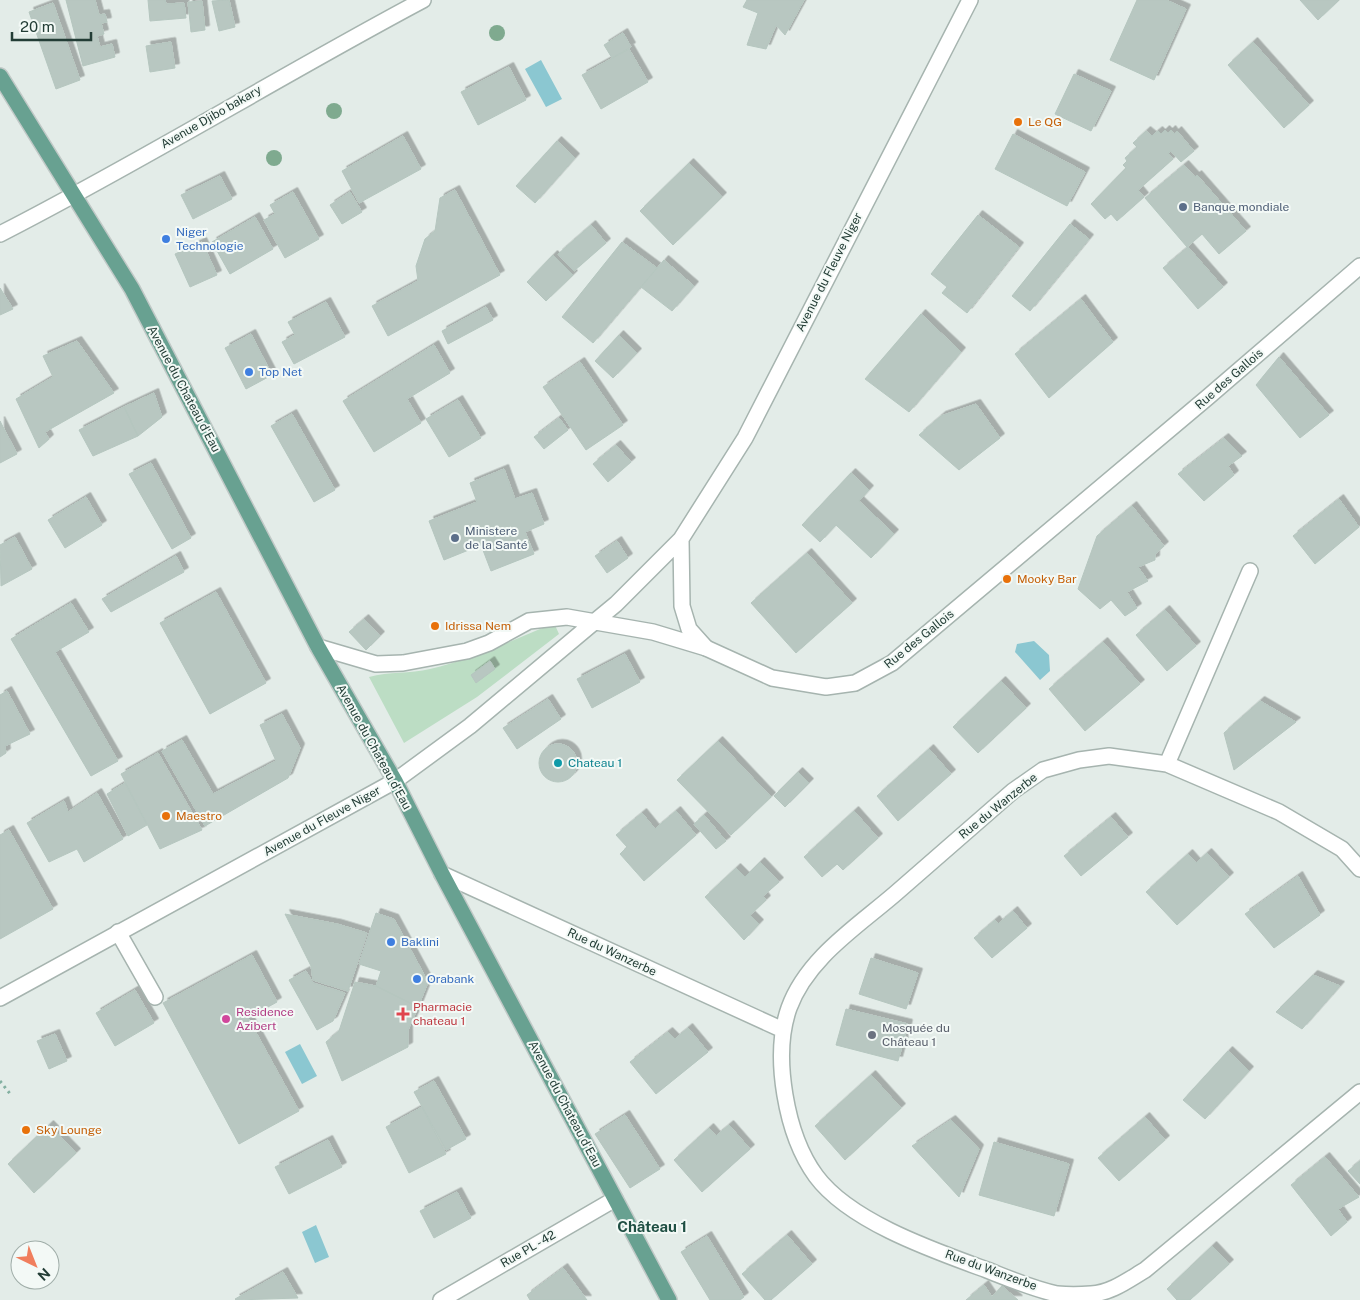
<svg xmlns="http://www.w3.org/2000/svg" width="1360" height="1300" font-family="'Public Sans',sans-serif">
	<defs>
		<filter id="shadow"><feDropShadow dx="4.5" dy="-4.5" stdDeviation="0" flood-color="#0004"/></filter>
	</defs>
	<rect width="100%" height="100%" fill="#e3ece8"/>
	<path fill="#bcddc4" d="M554,623L559,634L477,697L404,743L369,677C389,671 410,674 430,669C473,659 514,640 554,623Z"/>
	<path fill="#8bc7d1" d="M541,60L562,99L546,107L525,69Z
		M1034,641L1049,655L1050,671L1040,680L1015,652L1017,644Z
		M300,1044L317,1076L302,1084L285,1052Z
		M316,1225L329,1257L315,1263L302,1232Z"/>
	<path fill="#b8c7c1" stroke="#b5c6bf" filter="url(#shadow)" d="M66,0H95L99,15L105,14L107,22L101,23L104,34L97,36L100,47L112,44L115,57L83,66Z
		M148,0H165L166,4L184,3L186,18L150,21Z
		M229,0L235,27L219,31L212,1Z
		M747,0H804L785,35L776,25L766,49L747,45L758,13L743,7Z
		M1137,0H1166L1186,9L1154,80L1110,60Z
		M1300,0H1339L1318,20Z
		M202,1L205,30L191,32L188,2Z
		M53,3L80,80L56,89L29,12Z
		M623,33L631,47L612,58L604,45Z
		M171,42L175,68L150,72L146,46Z
		M1253,42L1309,105L1284,128L1228,65Z
		M629,49L648,82L601,109L582,75Z
		M509,67L526,100L478,125L461,92Z
		M1074,74L1111,91L1091,131L1055,114Z
		M1165,130L1168,133L1171,130L1174,134L1177,131L1194,151L1181,162L1171,151L1168,153L1173,159L1138,190L1144,197L1117,221L1111,214L1105,219L1091,204L1126,168L1123,165L1127,161L1125,158L1137,147L1133,143L1146,131L1152,136L1158,131L1161,134Z
		M1013,134L1085,172L1067,206L995,169Z
		M403,136L421,169L359,203L342,171Z
		M557,141L575,158L535,203L516,186Z
		M689,163L722,197L673,245L640,211Z
		M1184,165L1195,177L1197,175L1246,231L1219,254L1202,234L1187,247L1145,198Z
		M220,176L232,199L193,219L181,195Z
		M455,190L500,275L388,336L372,306L418,281L416,266L425,239L435,231L440,198Z
		M293,192L319,239L285,258L264,220L275,214L270,205Z
		M350,192L362,212L342,224L330,205Z
		M978,215L1019,247L967,313L942,293L947,287L931,274Z
		M255,217L273,249L230,274L212,242Z
		M1070,224L1089,239L1030,311L1012,296Z
		M591,225L606,243L574,271L558,254Z
		M202,242L217,275L190,287L175,254Z
		M622,242L657,268L593,343L562,317Z
		M1188,247L1223,287L1198,309L1163,268Z
		M553,255L573,275L546,301L527,282Z
		M664,260L694,286L672,311L641,287Z
		M0,288L13,309L0,315Z
		M1081,299L1113,342L1049,398L1015,354Z
		M326,302L345,337L294,364L282,342L295,335L288,322Z
		M486,307L493,320L448,344L442,331Z
		M921,314L961,352L909,412L865,379Z
		M251,334L272,375L246,389L225,348Z
		M619,335L637,353L613,378L595,361Z
		M77,341L114,393L45,432L49,439L39,448L16,399L53,377L43,356Z
		M434,345L450,373L407,399L421,423L374,452L343,401Z
		M1279,357L1329,415L1300,438L1256,385Z
		M580,362L623,425L586,450L543,387Z
		M154,393L162,417L138,436L124,407Z
		M458,400L481,438L449,457L426,419Z
		M976,404L1000,438L959,470L919,435L941,416Z
		M124,407L138,436L93,456L79,430Z
		M292,414L335,490L314,502L271,426Z
		M559,418L568,430L544,449L534,437Z
		M0,421L17,454L0,463Z
		M1224,438L1242,456L1228,466L1234,475L1204,501L1178,474Z
		M616,445L631,462L608,482L593,464Z
		M151,463L191,538L172,549L129,474Z
		M504,469L515,499L532,493L544,524L525,532L534,554L491,571L481,545L444,560L429,521L477,502L470,483Z
		M851,473L869,490L859,501L894,534L871,558L836,525L820,542L802,525Z
		M86,497L102,525L65,548L48,520Z
		M1339,499L1359,527L1315,564L1293,536Z
		M1132,506L1164,546L1155,554V560L1138,567L1148,581L1127,592L1137,608L1125,616L1111,600L1100,609L1078,589L1097,536Z
		M15,537L32,569L1,586L0,545Z
		M617,541L628,558L607,573L595,556Z
		M807,553L852,603L796,653L751,603Z
		M176,556L184,572L111,612L102,599Z
		M216,592L266,683L210,714L160,623Z
		M71,603L89,632L55,652L118,761L91,776L11,639Z
		M1165,610L1196,646L1167,671L1136,635Z
		M364,619L380,636L366,650L349,632Z
		M1103,642L1140,684L1085,731L1049,689Z
		M625,654L640,682L592,708L577,679Z
		M490,661L495,669L476,683L471,675Z
		M1001,681L1026,708L978,753L953,727Z
		M7,691L30,734L5,746L6,753L0,757V695Z
		M548,699L561,719L517,749L503,728Z
		M1260,701L1296,722L1234,770L1224,733Z
		M282,714L300,748L288,778L205,826L162,751L182,740L213,794L276,761L260,725Z
		M718,741L771,797L731,835L677,780Z
		M539 763a19 19 0 1 1 38 0a19 19 0 1 1-38 0Z
		M929,749L951,774L898,821L877,796Z
		M158,753L202,830L160,849L121,774Z
		M798,772L809,783L785,807L774,796Z
		M125,783L147,825L128,836L107,794Z
		M97,793L123,839L84,862L77,849L49,862L27,823L64,801L68,812Z
		M676,811L696,835L644,881L620,854L627,847L616,835L642,813L655,829Z
		M854,811L878,838L843,870L837,864L822,877L804,857Z
		M704,815L726,841L716,849L694,824Z
		M1111,817L1128,837L1081,876L1064,856Z
		M9,830L53,909L0,939V835Z
		M1207,853L1229,877L1177,925L1146,892L1188,854L1196,863Z
		M760,862L779,882L763,896L766,900L750,915L759,924L744,940L705,897L736,868L745,877Z
		M1298,876L1320,915L1274,948L1245,914Z
		M1013,911L1027,928L992,958L974,938L995,920L998,924Z
		M376,913L394,919L428,982L418,1007L376,986L381,971L359,964Z
		M285,914L337,924L367,933L348,991L313,980L311,966Z
		M252,955L277,1002L248,1018L299,1111L239,1144L163,1003Z
		M871,958L918,973L906,1009L859,994Z
		M306,971L313,983L345,993L333,1021L317,1030L289,980Z
		M1313,975L1340,986L1302,1029L1276,1012Z
		M355,982L376,986L418,1007L408,1030V1047L342,1081L326,1042L339,1031Z
		M135,990L154,1023L115,1046L96,1013Z
		M846,1009L908,1024L898,1061L836,1045Z
		M688,1028L708,1052L656,1094L630,1062L668,1032L675,1039Z
		M55,1034L67,1061L49,1069L37,1041Z
		M1228,1051L1249,1071L1205,1119L1183,1100Z
		M871,1075L901,1108L845,1160L815,1126Z
		M434,1081L466,1139L446,1150L414,1092Z
		M422,1107L446,1154L409,1173L386,1127Z
		M625,1115L660,1169L630,1188L595,1134Z
		M1145,1117L1165,1140L1119,1181L1098,1158Z
		M951,1120L979,1149L959,1197L912,1146Z
		M49,1125L76,1153L34,1193L8,1164Z
		M729,1125L750,1149L702,1192L674,1160L709,1128L716,1136Z
		M328,1140L342,1167L289,1194L275,1167Z
		M994,1142L1069,1164L1054,1216L979,1195Z
		M1325,1157L1359,1197L1338,1209L1347,1222L1331,1236L1291,1185Z
		M1360,1161V1184L1348,1171Z
		M457,1192L471,1218L434,1238L420,1211Z
		M787,1235L812,1264L771,1300H765L742,1274Z
		M707,1236L744,1297L740,1300H710L681,1252Z
		M1212,1246L1229,1264L1190,1300H1177L1167,1289Z
		M563,1268L587,1300H530L527,1295Z
		M283,1272L298,1298L236,1300L235,1299Z
		M984,1285L992,1297L1002,1286L1018,1300H966Z"/>
	<g fill="none" stroke-linecap="round" stroke-linejoin="round">
		<g stroke="#a6b4af" stroke-width="18">
			<path id="service" d="M118,932L155,997"/>
		</g>
		<g stroke="#a6b4af" stroke-width="18">
			<path id="minor" d="M681,539L682,606L689,629L706,648
				M593,623L616,604L681,539L745,438L970,0
				M1167,764L1250,571
				M1360,869L1342,849L1279,812L1167,764L1109,756L1079,760L1043,770L1013,791C974,825 935,859 896,893C858,926 807,958 789,1008C772,1056 786,1135 816,1176C850,1222 935,1251 987,1270C1010,1279 1033,1289 1057,1294C1067,1295 1080,1295 1091,1294C1111,1293 1128,1280 1145,1270L1360,1092
				M442,874L783,1030
				M441,1300L615,1199"/>
		</g>
		<g stroke="#a6b4af" stroke-width="18">
			<path id="tertiary" d="M0,234C143,161 280,76 423,0
				M318,647L376,664L403,663L467,651L489,643L529,621L567,617L653,632L706,648L772,678L826,687L855,683L892,663L1208,397L1360,266
				M0,998L395,781L470,726L593,623"/>
		</g>
		<g stroke="#c1c9c7" stroke-width="18">
			<path id="primary" d="M0,76L132,289L318,647L395,781L442,874L669,1300"/>
		</g>
		<path stroke="#83b0a1" stroke-width="3" stroke-dasharray="2.5 4" stroke-linecap="butt" d="M0,1081L11,1095"/>
		<use href="#service" stroke="#fff" stroke-width="15"/>
		<use href="#minor" stroke="#fff" stroke-width="15"/>
		<use href="#tertiary" stroke="#fff" stroke-width="15"/>
		<use href="#primary" stroke="#68a191" stroke-width="15"/>
	</g>
	<g fill="#7faa8f">
		<circle cx="497" cy="33" r="8"/>
		<circle cx="334" cy="111" r="8"/>
		<circle cx="274" cy="158" r="8"/>
	</g>
	<g fill="#e8710a" stroke="#f3f9f6" stroke-width="2">
		<circle cx="1018" cy="122" r="5"/>
		<circle cx="1007" cy="579" r="5"/>
		<circle cx="435" cy="626" r="5"/>
		<circle cx="166" cy="816" r="5"/>
		<circle cx="26" cy="1130" r="5"/>
	</g>
	<g fill="#5c6f8a" stroke="#f3f9f6" stroke-width="2">
		<circle cx="1183" cy="207" r="5"/>
		<circle cx="455" cy="538" r="5"/>
	</g>
	<g fill="#3f7fe0" stroke="#f3f9f6" stroke-width="2">
		<circle cx="166" cy="239" r="5"/>
		<circle cx="249" cy="372" r="5"/>
		<circle cx="391" cy="942" r="5"/>
		<circle cx="417" cy="979" r="5"/>
	</g>
	<circle fill="#0f9aa8" stroke="#f3f9f6" stroke-width="2" cx="558" cy="763" r="5"/>
	<path fill="#e0444e" stroke="#f3f9f6" stroke-width="2" d="M400.5 1006.5h5v5h5v5h-5v5h-5v-5h-5v-5h5z"/>
	<circle fill="#d1479c" stroke="#f3f9f6" stroke-width="2" cx="226" cy="1019" r="5"/>
	<circle fill="#6b7280" stroke="#f3f9f6" stroke-width="2" cx="872" cy="1035" r="5"/>
	<g text-anchor="middle" dominant-baseline="central" stroke-width="4" stroke-linejoin="round" paint-order="stroke">
		<g font-size="12" fill="#233d36" stroke="#f3f9f6">
			<text transform="translate(211 117) rotate(-30)">Avenue Djibo bakary</text>
			<text transform="translate(829 272) rotate(-63)">Avenue du Fleuve Niger</text>
			<text transform="translate(1229 379) rotate(-41)">Rue des Gallois</text>
			<text transform="translate(184 389) rotate(62)">Avenue du Chateau d'Eau</text>
			<text transform="translate(919 639) rotate(-39)">Rue des Gallois</text>
			<text transform="translate(374 747) rotate(61)">Avenue du Chateau d'Eau</text>
			<text transform="translate(998 806) rotate(-39)">Rue du Wanzerbe</text>
			<text transform="translate(322 821) rotate(-29)">Avenue du Fleuve Niger</text>
			<text transform="translate(612 952) rotate(25)">Rue du Wanzerbe</text>
			<text transform="translate(565 1104) rotate(62)">Avenue du Chateau d'Eau</text>
			<text transform="translate(528 1249) rotate(-30)">Rue PL - 42</text>
			<text transform="translate(991 1270) rotate(20)">Rue du Wanzerbe</text>
		</g>
		<g font-size="12" fill="#c56008" stroke="#f3f9f6" text-anchor="start">
			<text x="1028" y="122">Le QG</text>
			<text x="1017" y="579">Mooky Bar</text>
			<text x="445" y="626">Idrissa Nem</text>
			<text x="176" y="816">Maestro</text>
			<text x="36" y="1130">Sky Lounge</text>
		</g>
		<g font-size="12" fill="#4e5e75" stroke="#f3f9f6" text-anchor="start">
			<text x="1193" y="207">Banque mondiale</text>
			<text x="465" y="531">Ministere<tspan x="465" dy="14">de la Santé</tspan></text>
		</g>
		<g font-size="12" fill="#366cbe" stroke="#f3f9f6" text-anchor="start">
			<text x="176" y="232">Niger<tspan x="176" dy="14">Technologie</tspan></text>
			<text x="259" y="372">Top Net</text>
			<text x="401" y="942">Baklini</text>
			<text x="427" y="979">Orabank</text>
		</g>
		<g font-size="12" fill="#0d838f" stroke="#f3f9f6" text-anchor="start">
			<text x="568" y="763">Chateau 1</text>
		</g>
		<g font-size="12" fill="#be3a42" stroke="#f3f9f6" text-anchor="start">
			<text x="413" y="1007">Pharmacie<tspan x="413" dy="14">chateau 1</tspan></text>
		</g>
		<g font-size="12" fill="#b23c85" stroke="#f3f9f6" text-anchor="start">
			<text x="236" y="1012">Residence<tspan x="236" dy="14">Azibert</tspan></text>
		</g>
		<g font-size="12" fill="#5b616d" stroke="#f3f9f6" text-anchor="start">
			<text x="882" y="1028">Mosquée du<tspan x="882" dy="14">Château 1</tspan></text>
		</g>
		<g font-size="15" font-weight="bold" fill="#1f4f43" stroke="#f3f9f6">
			<text x="652" y="1226">Château 1</text>
		</g>
	</g>
	<g transform="translate(35 1265) rotate(137)"><circle r="24" fill="#f3f9f6" stroke="#a0aea9"/>
	<path d="M0-4L9 19L0 12L-9 19Z" fill="#f07e5d"/>
	<text y="-8" font-size="14" font-weight="bold" text-anchor="middle" fill="#233d36">N</text>
	</g>
	<path d="M12 32v8h79v-8" fill="none" stroke="#233d36" stroke-width="2.5"/>
	<text x="20" y="32" font-size="15" fill="#233d36" stroke="#f3f9f6" stroke-width="4" paint-order="stroke">20 m</text>
</svg>
